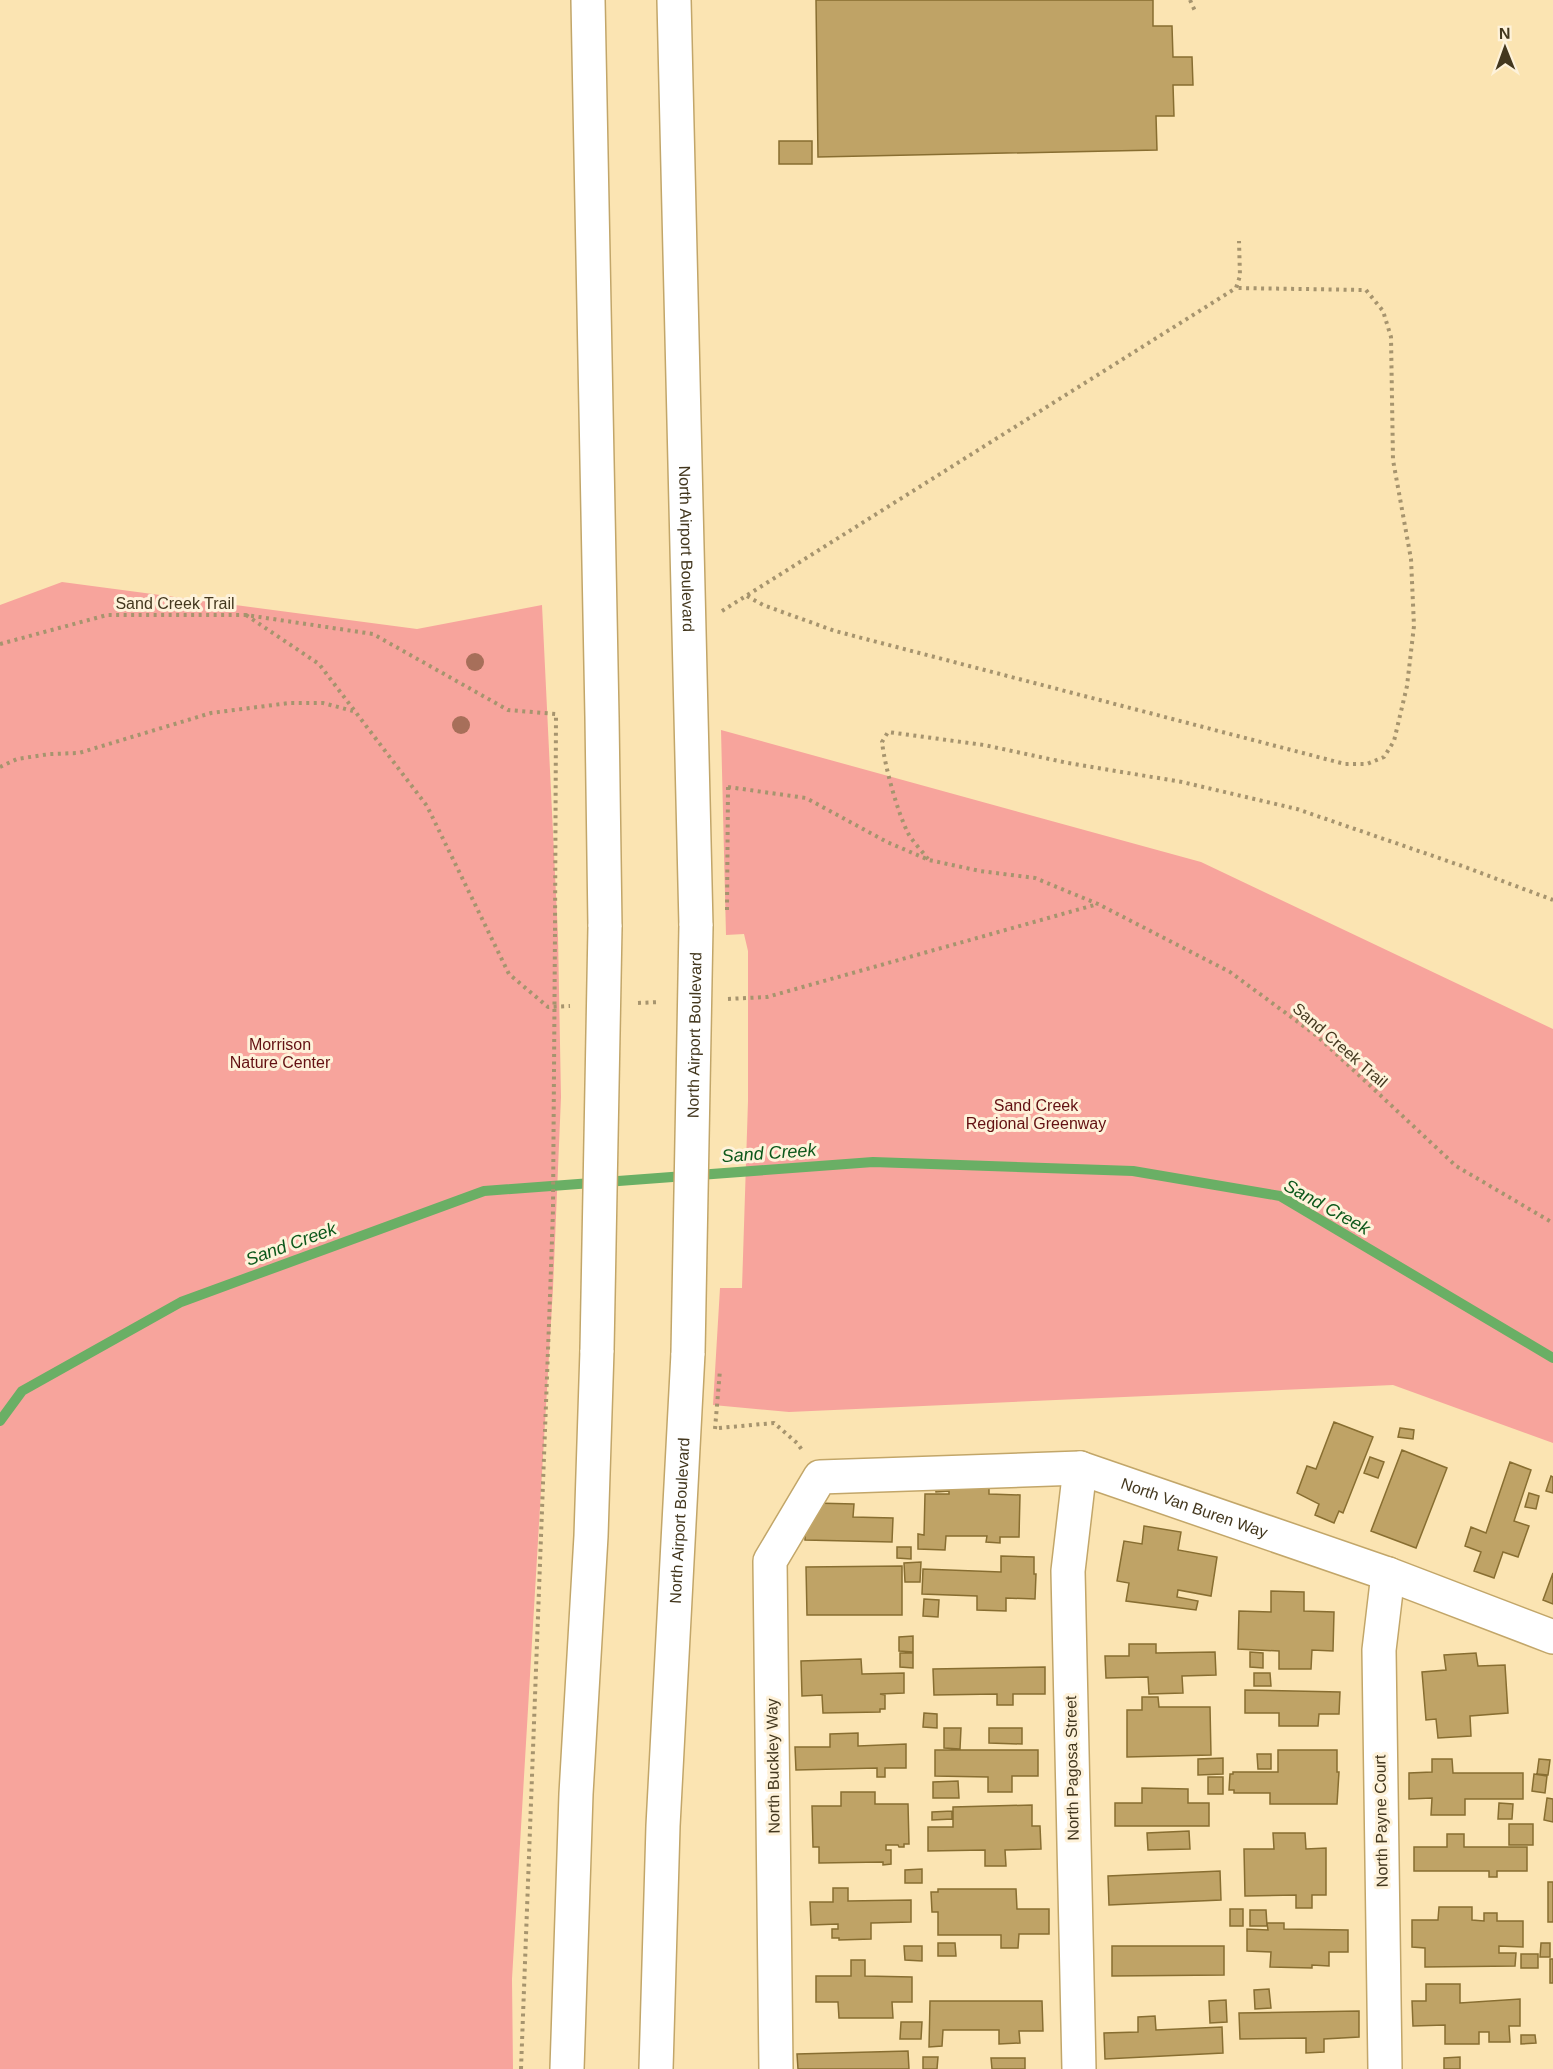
<svg xmlns="http://www.w3.org/2000/svg" width="1553" height="2069" font-family="Helvetica,sans-serif">
	<rect width="100%" height="100%" fill="#fbe4b2"/>
	<path fill="#f7a49c" d="M62,582L417,629L542,605L558,936L561,1097L553,1288L512,1979L513,2069H0V605Z
		M721,730L1201,862L1553,1029V1443L1393,1385L789,1412L713,1405L720,1288H742L748,1101V951L744,934L726,935Z"/>
	<g fill="none" stroke-linecap="round" stroke-linejoin="round">
		<path stroke="#6aaf65" stroke-width="10" d="M0,1421L22,1391L181,1302L484,1191L873,1162L1133,1171L1280,1196L1553,1358"/>
	</g>
	<path fill="#bfa366" stroke="#886e31" stroke-width="1.5" d="M816,0H1153V26H1172L1173,57H1192L1193,85H1173L1174,116H1156L1157,150L818,157Z
		M779,141H812V164H779Z
		M1334,1422L1373,1437L1343,1513L1339,1511L1334,1523L1315,1515L1319,1504L1297,1493L1307,1466L1316,1469Z
		M1400,1428L1414,1430L1413,1439L1398,1437Z
		M1402,1450L1447,1468L1416,1548L1371,1531Z
		M1370,1457L1384,1462L1378,1478L1364,1473Z
		M1510,1462L1531,1470L1514,1521L1529,1526L1518,1557L1503,1552L1494,1578L1474,1571L1481,1552L1465,1546L1471,1527L1486,1533Z
		M1551,1476L1553,1477V1493L1546,1491Z
		M989,1482V1494L1020,1495L1019,1537H1000V1543L986,1542L987,1536H946L945,1550L918,1549V1534L924,1535L925,1494H949V1491L936,1492L935,1484Z
		M1529,1493L1539,1496L1536,1509L1525,1507Z
		M814,1503L854,1504L853,1517L893,1518L892,1542L805,1540V1516Z
		M1144,1526L1181,1532L1178,1550L1217,1557L1211,1596L1178,1590L1177,1597L1198,1601L1196,1610L1126,1601L1129,1583L1117,1581L1124,1541L1142,1544Z
		M897,1547H911V1559L897,1558Z
		M1001,1556L1034,1557V1574H1036L1035,1599L1006,1598V1611L977,1610V1596L922,1594L923,1569L1001,1572Z
		M921,1562L920,1582H905L904,1563Z
		M902,1566V1615H807L806,1567Z
		M1553,1573V1604L1543,1600Z
		M1271,1591L1304,1592V1611L1334,1612L1333,1651L1312,1650L1311,1669H1279V1651L1238,1649L1239,1611L1271,1612Z
		M924,1599L939,1600L938,1617L923,1616Z
		M913,1636V1652L899,1651V1637Z
		M1129,1644H1156V1653L1215,1652L1216,1675L1182,1676L1183,1693L1149,1694L1148,1677L1106,1678L1105,1656H1129Z
		M1250,1652L1263,1653V1668L1250,1667Z
		M900,1653H913V1668L900,1667Z
		M1476,1653L1478,1666L1505,1665L1508,1713L1470,1716L1471,1736L1438,1738L1436,1719L1426,1720L1422,1672L1446,1670L1444,1655Z
		M861,1659L862,1674L904,1673V1693L880,1694L885,1695V1709H880V1712L823,1713L822,1695L802,1696L801,1661Z
		M1045,1667V1694H1013V1705H997V1694L934,1695L933,1669Z
		M1254,1673H1270L1271,1686H1254Z
		M1245,1690L1340,1692L1339,1714H1319L1318,1726H1279V1713H1245Z
		M1142,1697H1158L1159,1707H1210L1211,1755L1127,1757V1710H1142Z
		M924,1713L937,1714V1728L923,1727Z
		M944,1728H961L960,1749L944,1748Z
		M989,1728H1022V1744L989,1743Z
		M858,1733V1746L906,1744V1768H885V1777H877V1768L796,1770L795,1747H830V1734Z
		M935,1750H1038V1776H1012V1792H988V1777L935,1776Z
		M1278,1750H1337V1772H1339L1337,1804H1270V1793H1234V1790H1229L1230,1774H1233V1772H1278Z
		M1257,1754H1271V1769H1258Z
		M1223,1758V1774L1198,1775V1759Z
		M1432,1759H1452L1453,1773H1523V1799H1465V1815H1431L1432,1798L1409,1799V1773L1432,1772Z
		M1539,1759L1550,1760L1548,1775L1537,1774Z
		M1534,1774L1547,1776L1545,1793L1532,1791Z
		M1208,1777H1223V1794H1208Z
		M958,1781L959,1798H933V1782Z
		M1142,1788L1188,1789V1803H1209V1826H1115V1803H1142Z
		M841,1792H875V1804H908L909,1844H904V1847H899L898,1845H886V1850H891V1864L883,1865V1862L819,1863V1847H813L812,1806H841Z
		M1547,1798L1553,1799V1822L1544,1820Z
		M1499,1803L1513,1804L1512,1819H1498Z
		M1032,1805V1826H1040L1041,1849L1005,1850L1006,1866H985V1850L928,1851V1827H953V1807Z
		M952,1811V1819L932,1820V1812Z
		M1509,1824H1533V1845H1509Z
		M1189,1831L1190,1849L1148,1850L1147,1833Z
		M1273,1833H1305L1306,1849L1326,1848V1895H1312V1908H1296V1895L1245,1896L1244,1849H1274Z
		M1447,1834H1464V1847H1527V1871H1497V1877H1489V1871H1414V1847H1447Z
		M922,1869V1883H905V1870Z
		M1220,1871L1221,1900L1109,1905L1108,1876Z
		M1548,1882H1553V1922H1548Z
		M833,1888H848V1901L911,1900V1922L871,1923V1939L839,1940V1938H832V1929H838V1924L811,1925L810,1902H833Z
		M938,1889H1016L1017,1909H1049V1934H1019L1018,1948H1001V1935H938V1912H932L931,1892H938Z
		M1439,1907H1472V1920L1484,1921V1913H1497V1921H1523V1947L1499,1946V1953H1516L1515,1966L1425,1967V1948L1412,1947V1920H1438Z
		M1230,1909H1243V1926H1230Z
		M1250,1910H1266L1267,1926H1250Z
		M1267,1923H1284V1929L1348,1930V1952H1329V1966L1312,1965V1968L1270,1967L1271,1952L1247,1951V1929L1268,1930Z
		M938,1943H955L956,1956H938Z
		M1541,1943H1550V1957H1540Z
		M904,1946H922V1961L905,1960Z
		M1112,1946H1224V1975L1112,1976Z
		M1521,1954H1538V1968H1521Z
		M1550,1959H1553V1983H1550Z
		M851,1960H865V1976L912,1977V2002H892L893,2018H839L838,2002H816V1976H851Z
		M1426,1984H1460V2003L1520,1999V2026H1509L1510,2042H1489V2032H1479V2044H1445V2025L1413,2026L1412,2001H1426Z
		M1269,1989L1271,2008L1255,2009L1254,1990Z
		M1226,2000L1227,2022L1210,2023L1209,2001Z
		M930,2001H1042L1043,2031H1019L1020,2043L999,2044V2030H943L942,2046L929,2047Z
		M1359,2011V2037L1324,2039V2052L1306,2053V2038L1240,2039L1239,2013Z
		M1155,2016L1156,2030L1222,2027L1223,2053L1105,2059L1104,2033L1138,2032V2017Z
		M901,2022H922L921,2039H900Z
		M1521,2035H1535L1536,2043L1521,2044Z
		M908,2051L909,2069H798L797,2054Z
		M923,2057H938L937,2069H923Z
		M1460,2057V2069H1444V2058Z
		M991,2058H1025V2069H992Z"/>
	<g fill="none" stroke-linecap="round" stroke-linejoin="round">
		<g stroke="#c2a669" stroke-width="36">
			<g id="minor">
				<path id="s1" d="M776,2069L770,1561L820,1477L1080,1468L1388,1574L1553,1637"/>
				<path d="M1079,2069L1068,1571L1080,1468"/>
				<path d="M1385,2069L1379,1650L1388,1574"/>
			</g>
		</g>
		<g stroke="#c2a669" stroke-width="36">
			<g id="major">
				<path d="M588,0L602,717L605,927"/>
				<path id="s2" d="M674,0L696,926"/>
				<path d="M567,2069L576,1794L591,1536L597,1350"/>
				<path id="s3" d="M656,2069L663,1826L688,1353"/>
			</g>
		</g>
		<path stroke="#a6946e" stroke-width="4" stroke-dasharray="3 4.5" stroke-linecap="butt" d="M1190,0L1195,11
			M747,596L763,605L835,631L1345,764H1367L1384,757L1394,741L1407,686L1414,626L1411,559L1393,460L1391,337L1383,311L1366,290L1236,288
			M722,611L1236,288L1240,276L1239,241
			M246,615L319,664L427,806L509,974L548,1007L570,1006
			M0,644L107,615H246L373,634L508,710L556,714L555,932
			M0,767L17,759L50,754L79,753L211,713L289,703H323L353,711
			M728,787L806,798L887,842L929,860L980,871L1035,878L1098,904L1230,972L1317,1036L1456,1166L1553,1223
			M928,859C922,851 913,842 908,833C897,811 885,767 882,742L888,732L984,745L1068,763L1182,782L1297,809L1465,867L1553,900
			M728,999L767,997L1098,904
			M638,1003L660,1002
			M719,1428L774,1423L797,1443L802,1450
			M521,2069L550,1297"/>
		<use href="#minor" stroke="#fff" stroke-width="33"/>
		<use href="#major" stroke="#fff" stroke-width="33"/>
		<g stroke="#c2a669" stroke-width="36" stroke-linecap="butt">
			<g id="major-bridge">
				<path d="M597,1350L605,927"/>
				<path id="s4" d="M688,1353L696,926"/>
			</g>
		</g>
		<path stroke="#a6946e" stroke-width="4" stroke-dasharray="3 4.5" stroke-linecap="butt" d="M727,910L728,787
			M550,1297L553,1210L555,932
			M715,1429L720,1370"/>
		<use href="#major-bridge" stroke="#fff" stroke-width="33"/>
	</g>
	<g fill="#a76f5a">
		<circle cx="475" cy="662" r="9"/>
		<circle cx="461" cy="725" r="9"/>
	</g>
	<g text-anchor="middle" dominant-baseline="central" stroke-width="6" stroke-linejoin="round" paint-order="stroke">
		<g font-size="16" fill="#43371e" stroke="#fef2da">
			<text stroke="none"><textPath href="#s2" startOffset="549">North Airport Boulevard</textPath></text>
			<text x="175" y="603">Sand Creek Trail</text>
			<text stroke="none"><textPath href="#s4" startOffset="318">North Airport Boulevard</textPath></text>
			<text transform="translate(1340 1045) rotate(41)">Sand Creek Trail</text>
			<text stroke="none"><textPath href="#s1" startOffset="987">North Van Buren Way</textPath></text>
			<text stroke="none"><textPath href="#s3" startOffset="549">North Airport Boulevard</textPath></text>
			<text transform="translate(773 1766) rotate(-91)">North Buckley Way</text>
			<text transform="translate(1072 1768) rotate(-91)">North Pagosa Street</text>
			<text transform="translate(1381 1821) rotate(-91)">North Payne Court</text>
		</g>
		<g font-size="16" fill="#631012" stroke="#fef2da">
			<text x="280" y="1044">Morrison<tspan x="280" dy="18">Nature Center</tspan></text>
			<text x="1036" y="1105">Sand Creek<tspan x="1036" dy="18">Regional Greenway</tspan></text>
		</g>
		<g font-size="18" font-style="italic" fill="#0d581b" stroke="#fef2da">
			<text transform="translate(769 1153) rotate(-4)">Sand Creek</text>
			<text transform="translate(1327 1207) rotate(29)">Sand Creek</text>
			<text transform="translate(291 1244) rotate(-20)">Sand Creek</text>
		</g>
	</g>
	<g transform="translate(1505 48) rotate(359)" stroke="#fef2da" stroke-width="4.5" paint-order="stroke">
	<path d="M0-4.5L10 22L0 15L-10 22Z" fill="#43371e"/>
	<text y="-9" font-size="16" font-weight="bold" text-anchor="middle" fill="#43371e">N</text>
	</g>
</svg>
